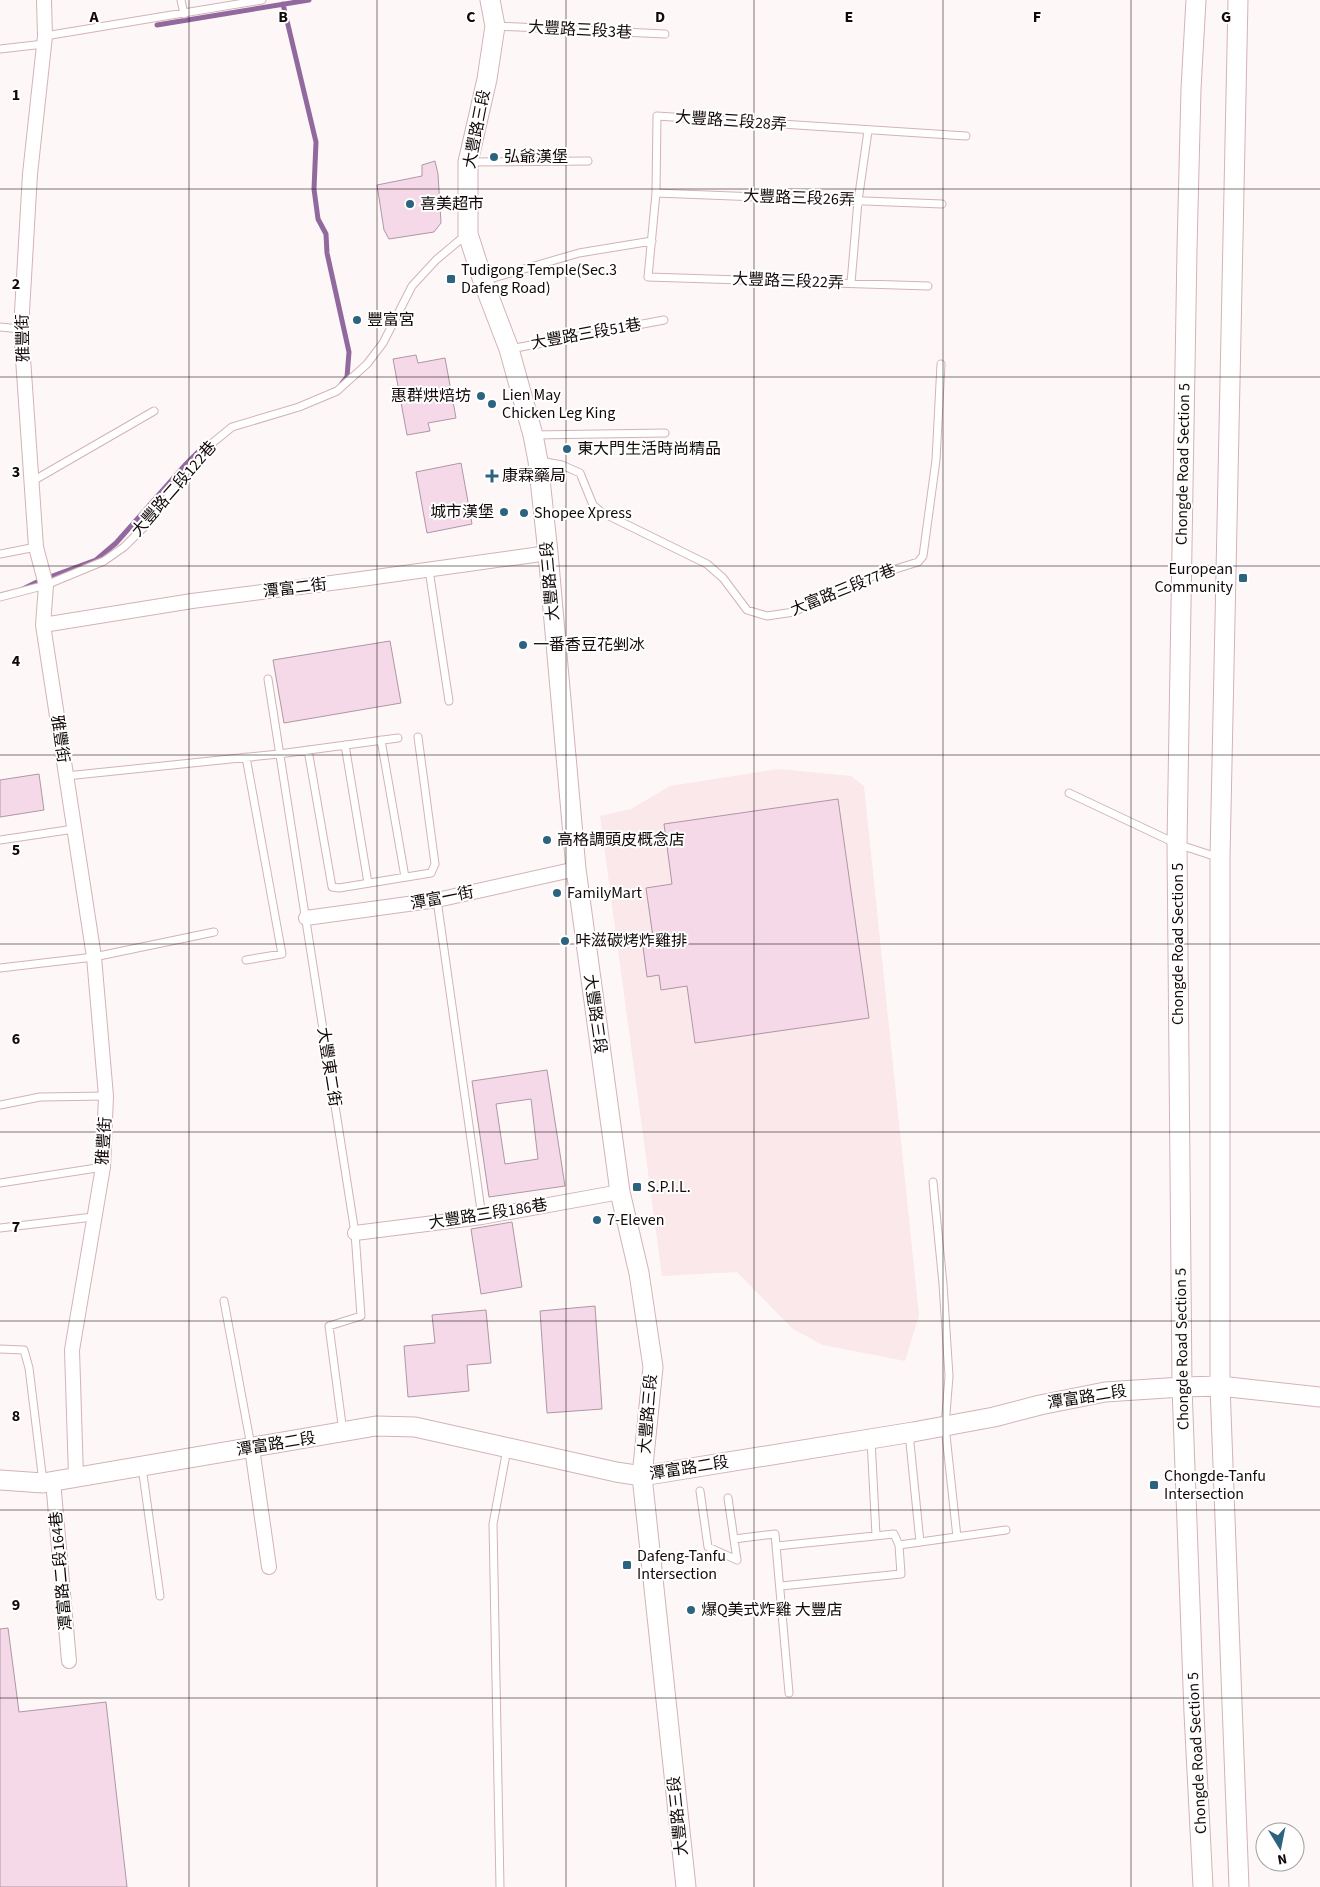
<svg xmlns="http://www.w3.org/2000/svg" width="1320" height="1887" font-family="'Source Sans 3','Noto Sans TC',sans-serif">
	<rect width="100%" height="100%" fill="#fef7f8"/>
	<path fill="#fae8ea" d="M778,769L851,776L864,786L919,1315L905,1361L823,1345L793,1329L737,1272L662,1276L600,816L631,809L670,786Z"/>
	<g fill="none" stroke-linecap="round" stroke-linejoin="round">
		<path stroke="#92699e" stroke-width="5" d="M283,4L316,142L314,189L318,219L326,234L327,253L349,352L347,377L342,383
			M157,25L309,0
			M23,589L39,581L96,560L116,543L186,464L204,446"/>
	</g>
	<path fill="#f5d9e8" stroke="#b096a4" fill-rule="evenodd" d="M435,161L438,174L441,223L434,232L389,239L384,230L377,185L422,176V165Z
		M416,355L418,363L445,358L456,418L428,423L430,431L407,435L393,359Z
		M461,463L472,524L427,533L416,472Z
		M390,641L401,703L284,723L273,660Z
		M39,774L44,810L0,817V780Z
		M838,799L869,1018L695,1043L687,986L661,990L659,975L647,977L642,939L653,937L646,888L672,884L664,824Z
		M547,1070L565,1186L489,1197L472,1081ZM531,1099L538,1159L505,1164L496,1104Z
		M512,1222L522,1287L481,1294L471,1229Z
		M595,1306L602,1409L547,1413L540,1311Z
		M486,1310L491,1363L467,1365L469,1391L408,1397L404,1346L435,1343L432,1315Z
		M8,1628L19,1712L106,1702L127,1887H0V1629Z"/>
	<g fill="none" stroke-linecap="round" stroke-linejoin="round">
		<g stroke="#d3b3b6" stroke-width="9">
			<path id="lane" d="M181,0L184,14
				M496,26L665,34
				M45,36L262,0
				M0,49L44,44
				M468,162L588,161
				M656,193L942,204
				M483,281L579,253L652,241
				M851,283L858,201L868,131
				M928,286L648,277L656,193L657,116L966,136
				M0,327L21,329
				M510,349L664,320
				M533,435L665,433
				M540,461L562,465L580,473L593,505L601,512L707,564L723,578L747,610L767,616L794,612L848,584L918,562L923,556L936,460L941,364
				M31,482L154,411
				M0,554L36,547
				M429,570L449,701
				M0,597L46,585L104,561L124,547L146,525L205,449L232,427L299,407L337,391L367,364L383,343L412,286L436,260L467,234
				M268,679L355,1233L361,1316L329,1326L343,1432
				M381,740L405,877
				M345,745L368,883
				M308,750L332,887L339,888L431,873L435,864L418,737
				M66,776L279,754L398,738
				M1069,793L1177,844L1220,858
				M0,840L74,829
				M437,900L482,1217
				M246,960L282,954L246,757
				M0,968L94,957L214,932
				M0,1105L40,1097L106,1096
				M933,1182L943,1284L949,1376L945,1426L957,1537
				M0,1183L103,1167
				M0,1228L93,1217
				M224,1301L251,1446
				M0,1349L24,1350L29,1368L43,1482
				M909,1433L920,1542
				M871,1440L876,1535
				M142,1467L160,1596
				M700,1491L708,1547L737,1560
				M728,1498L737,1560
				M734,1539L775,1534L789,1693
				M899,1545L1006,1530
				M777,1546L894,1534L899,1545L901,1574L781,1586
				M500,1887L493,1524L507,1449"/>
		</g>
		<g stroke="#d3b3b6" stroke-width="16">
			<path id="street" d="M44,0L45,36L30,174L21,329L36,547L46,585L43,625L94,957L106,1096L103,1167L72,1350L76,1477
				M43,625L192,601L354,580L548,553
				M306,918L437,900L576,869
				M355,1233L482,1217L620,1192
				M252,1448L269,1567
				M53,1481L69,1661"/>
		</g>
		<g stroke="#d3b3b6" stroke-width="21">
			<path id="secondary" d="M490,0L495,26L487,79L468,162V234L483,281L509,349L533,435L538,461L548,553L576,869L620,1192L639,1273L653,1367L642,1476L686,1887
				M1196,0L1191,89L1187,249L1177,844L1182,1387L1194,1713L1203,1887
				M1238,0L1220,858V1386L1239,1887
				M0,1480L43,1483L376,1426L415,1427L616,1472L642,1476L913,1432L994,1417L1040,1405L1105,1392L1182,1387L1220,1386L1320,1397"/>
		</g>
		<use href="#lane" stroke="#fff" stroke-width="7"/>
		<use href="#street" stroke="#fff" stroke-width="14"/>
		<use href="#secondary" stroke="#fff" stroke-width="19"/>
	</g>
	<path fill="none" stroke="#13090a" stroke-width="1" stroke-opacity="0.55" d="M189,0V1887M377,0V1887M566,0V1887M754,0V1887M943,0V1887M1131,0V1887M0,189H1320M0,377H1320M0,566H1320M0,755H1320M0,944H1320M0,1132H1320M0,1321H1320M0,1510H1320M0,1698H1320"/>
	<g fill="#2c637e" stroke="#fff" stroke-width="2">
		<circle cx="494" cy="157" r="5"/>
		<circle cx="410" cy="204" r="5"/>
		<rect x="446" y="274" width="10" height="10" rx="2.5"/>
		<circle cx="357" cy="320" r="5"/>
		<circle cx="481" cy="396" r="5"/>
		<circle cx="492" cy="404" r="5"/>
		<circle cx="567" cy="449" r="5"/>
		<path d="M489.5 468.5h5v5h5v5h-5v5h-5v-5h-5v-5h5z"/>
		<circle cx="504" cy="512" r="5"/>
		<circle cx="524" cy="513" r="5"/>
		<rect x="1238" y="573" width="10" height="10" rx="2.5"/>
		<circle cx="523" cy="645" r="5"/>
		<circle cx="547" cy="840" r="5"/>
		<circle cx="557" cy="893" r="5"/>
		<circle cx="565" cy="941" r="5"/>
		<rect x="632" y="1182" width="10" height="10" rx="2.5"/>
		<circle cx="597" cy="1220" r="5"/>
		<rect x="1149" y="1480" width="10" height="10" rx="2.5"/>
		<rect x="622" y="1560" width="10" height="10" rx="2.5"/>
		<circle cx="691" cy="1610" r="5"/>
	</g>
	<g text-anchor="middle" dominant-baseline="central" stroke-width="4" stroke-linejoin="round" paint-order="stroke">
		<g font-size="16" fill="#13090a" stroke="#fff">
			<text transform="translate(580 30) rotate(3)">大豐路三段3巷</text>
			<text transform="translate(731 121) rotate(4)">大豐路三段28弄</text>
			<text transform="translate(477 129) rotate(-79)">大豐路三段</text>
			<text transform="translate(799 198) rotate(2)">大豐路三段26弄</text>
			<text transform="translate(788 281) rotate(2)">大豐路三段22弄</text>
			<text transform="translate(586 334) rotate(-10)">大豐路三段51巷</text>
			<text transform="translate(23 338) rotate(-91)">雅豐街</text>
			<text transform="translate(1183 464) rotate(-89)">Chongde Road Section 5</text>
			<text transform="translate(174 489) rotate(-49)">大豐路二段122巷</text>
			<text transform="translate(550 581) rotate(-95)">大豐路三段</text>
			<text transform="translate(295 588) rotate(-7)">潭富二街</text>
			<text transform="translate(843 590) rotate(-22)">大富路三段77巷</text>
			<text transform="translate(60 739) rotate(82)">雅豐街</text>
			<text transform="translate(442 898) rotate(-11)">潭富一街</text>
			<text transform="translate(1178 944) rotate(-90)">Chongde Road Section 5</text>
			<text transform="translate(595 1014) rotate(82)">大豐路三段</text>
			<text transform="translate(329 1067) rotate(81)">大豐東二街</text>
			<text transform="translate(104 1141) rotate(-86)">雅豐街</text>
			<text transform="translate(488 1214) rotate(-9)">大豐路三段186巷</text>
			<text transform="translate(1182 1349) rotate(-91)">Chongde Road Section 5</text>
			<text transform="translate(1087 1397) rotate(-9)">潭富路二段</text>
			<text transform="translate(648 1414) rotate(-85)">大豐路三段</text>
			<text transform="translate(276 1444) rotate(-9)">潭富路二段</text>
			<text transform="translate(689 1468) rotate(-9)">潭富路二段</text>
			<text transform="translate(61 1571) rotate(-95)">潭富路二段164巷</text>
			<text transform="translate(1197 1753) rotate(-93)">Chongde Road Section 5</text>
			<text transform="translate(678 1816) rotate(-96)">大豐路三段</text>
		</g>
		<g font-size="16" fill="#13090a" stroke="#fff" text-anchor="start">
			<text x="504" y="157">弘爺漢堡</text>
			<text x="420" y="204">喜美超市</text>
			<text x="461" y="270">Tudigong Temple(Sec.3<tspan x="461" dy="18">Dafeng Road)</tspan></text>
			<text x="367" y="320">豐富宮</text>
			<text x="502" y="395">Lien May<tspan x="502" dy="18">Chicken Leg King</tspan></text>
			<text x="471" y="396" text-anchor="end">惠群烘焙坊</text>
			<text x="577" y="449">東大門生活時尚精品</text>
			<text x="502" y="476">康霖藥局</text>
			<text x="494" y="512" text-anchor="end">城市漢堡</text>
			<text x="534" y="513">Shopee Xpress</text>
			<text x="1233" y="569" text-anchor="end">European<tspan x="1233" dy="18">Community</tspan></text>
			<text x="533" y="645">一番香豆花剉冰</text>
			<text x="557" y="840">高格調頭皮概念店</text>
			<text x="567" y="893">FamilyMart</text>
			<text x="575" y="941">咔滋碳烤炸雞排</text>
			<text x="647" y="1187">S.P.I.L.</text>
			<text x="607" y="1220">7-Eleven</text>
			<text x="1164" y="1476">Chongde-Tanfu<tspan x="1164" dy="18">Intersection</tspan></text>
			<text x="637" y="1556">Dafeng-Tanfu<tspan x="637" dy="18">Intersection</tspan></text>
			<text x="701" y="1610">爆Q美式炸雞 大豐店</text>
		</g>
	</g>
	<g font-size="16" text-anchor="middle" font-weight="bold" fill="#13090a" stroke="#fff" stroke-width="4" stroke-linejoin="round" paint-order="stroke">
		<text x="94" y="22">A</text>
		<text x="283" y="22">B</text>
		<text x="471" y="22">C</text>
		<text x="660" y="22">D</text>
		<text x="849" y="22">E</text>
		<text x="1037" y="22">F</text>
		<text x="1226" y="22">G</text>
		<text x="16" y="100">1</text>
		<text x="16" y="289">2</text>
		<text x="16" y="477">3</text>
		<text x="16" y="666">4</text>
		<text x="16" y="855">5</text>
		<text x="16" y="1044">6</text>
		<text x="16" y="1232">7</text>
		<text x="16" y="1421">8</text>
		<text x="16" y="1610">9</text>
	</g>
	<g transform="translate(1280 1847) rotate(170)"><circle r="24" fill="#ffffff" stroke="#a19d9d"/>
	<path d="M0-4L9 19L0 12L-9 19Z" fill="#2c637e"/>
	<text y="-8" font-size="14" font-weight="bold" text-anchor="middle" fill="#13090a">N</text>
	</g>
</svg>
